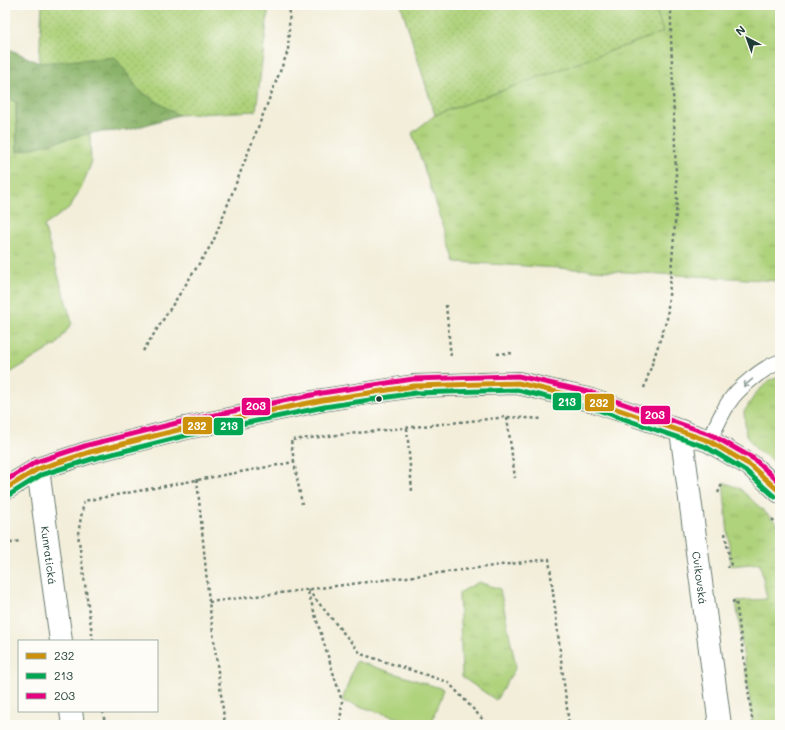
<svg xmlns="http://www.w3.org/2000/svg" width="785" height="730" font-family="Mali,sans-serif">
	<defs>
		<pattern id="grass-tufts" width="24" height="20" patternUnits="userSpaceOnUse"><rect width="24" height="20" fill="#afd27b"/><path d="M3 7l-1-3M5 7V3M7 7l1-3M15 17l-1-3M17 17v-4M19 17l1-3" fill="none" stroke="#96b56b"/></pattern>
		<pattern id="forest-crowns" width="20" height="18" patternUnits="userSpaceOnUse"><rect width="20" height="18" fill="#8bb46b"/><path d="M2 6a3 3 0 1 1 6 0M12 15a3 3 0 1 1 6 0" fill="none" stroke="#719459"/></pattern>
		<pattern id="garden-dots" width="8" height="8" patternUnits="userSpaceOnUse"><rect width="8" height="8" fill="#afd27b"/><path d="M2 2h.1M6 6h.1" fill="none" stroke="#96b56b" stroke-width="1.8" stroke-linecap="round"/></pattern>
	</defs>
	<rect width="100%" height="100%" fill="#fdfcf7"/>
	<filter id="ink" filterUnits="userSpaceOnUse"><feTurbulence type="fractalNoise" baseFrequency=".025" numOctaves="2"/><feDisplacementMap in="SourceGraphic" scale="8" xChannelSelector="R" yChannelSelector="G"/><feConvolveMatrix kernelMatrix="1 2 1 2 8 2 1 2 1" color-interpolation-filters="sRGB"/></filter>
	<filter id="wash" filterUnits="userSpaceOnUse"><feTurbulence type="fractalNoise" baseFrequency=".012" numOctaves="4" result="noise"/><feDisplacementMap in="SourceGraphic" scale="16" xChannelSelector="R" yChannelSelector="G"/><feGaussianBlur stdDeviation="0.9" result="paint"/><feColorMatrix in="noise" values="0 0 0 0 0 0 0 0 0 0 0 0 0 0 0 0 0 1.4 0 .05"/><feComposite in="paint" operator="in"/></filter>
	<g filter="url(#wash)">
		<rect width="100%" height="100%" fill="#f3eeda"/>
		<path fill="url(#grass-tufts)" stroke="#678858" d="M655,5H780V281L456,262L412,133L435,115L662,32Z
			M5,96L16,102L17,152L90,133L91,164L82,186L70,207L44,226L72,323L57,344L5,376Z
			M780,377V465L757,450L746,436L744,412L756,393L770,380Z
			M723,482L739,488L780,526V725H753L736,601L767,599L760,563L731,566Z
			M479,582L500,589L516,667L496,700L462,677L459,593Z"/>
		<path fill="url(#forest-crowns)" stroke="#557850" d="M5,47L39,63L115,57L139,90L178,115L129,130L90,133L17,152L16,102L5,96Z"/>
		<path fill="url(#garden-dots)" stroke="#678858" d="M42,5H269L256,111L178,115L139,90L115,57L39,63Z
			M401,5H655L663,32L435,115Z"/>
		<path fill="#afd27b" stroke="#678858" d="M356,661L443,689L431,725H421L342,701Z"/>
	</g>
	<g filter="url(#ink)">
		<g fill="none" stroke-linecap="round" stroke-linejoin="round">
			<g stroke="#697b6e" stroke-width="17">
				<path id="lane" d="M709,441C715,429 721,414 729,402C738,388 764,367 780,362"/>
			</g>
			<g stroke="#697b6e" stroke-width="24">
				<g id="street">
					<path id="s1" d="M681,431L720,725"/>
					<path id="s2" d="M38,469L61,641"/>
					<path d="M5,489L38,469L90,452L186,428L323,400L414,386L518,383L591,400L709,441L750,465L780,492"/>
					<path d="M71,711L73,725"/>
				</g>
			</g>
			<path stroke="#697b6e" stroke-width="2.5" stroke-dasharray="3 3" stroke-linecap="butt" d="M446,305L451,358
				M143,351L213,242L288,51L290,5
				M497,354L509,353L514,354
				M644,388L667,319L677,201L671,37V5
				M507,417L515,478
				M407,428L412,491
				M294,462L291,440L507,417L543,419
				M197,479L209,602L225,725
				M718,493L723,482
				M772,519L780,526
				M725,533L731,566L727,567
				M5,547L11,543L19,541
				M308,590L361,654L448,682L488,725
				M308,592L342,701L340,725
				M209,602L549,559L569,725
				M732,602L736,601L753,725
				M93,641L78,534L84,501L294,462L302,504
				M103,711L105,725"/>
			<use href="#lane" stroke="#fff" stroke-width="15"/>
			<use href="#street" stroke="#fff" stroke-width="22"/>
			<g stroke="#fdfcf7" stroke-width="8">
				<path id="bus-1" d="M5,489L38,469L90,452L186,428L323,400L414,386L518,383L591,400L709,441L750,465L780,492"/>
			</g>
			<g stroke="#fdfcf7" stroke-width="8">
				<path id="bus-2" d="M9,495L41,475L92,459L188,435L324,407L415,393L517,390L589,407L706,447L746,471L775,497"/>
			</g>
			<g stroke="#fdfcf7" stroke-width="8">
				<path id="bus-3" d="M5,481L36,462L88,445L185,421L322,393L413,379L518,376L593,393L712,435L754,459L780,483"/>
			</g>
			<use href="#bus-1" stroke="#cc910a" stroke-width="5"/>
			<use href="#bus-2" stroke="#00a651" stroke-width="5"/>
			<use href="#bus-3" stroke="#e5007d" stroke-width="5"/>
		</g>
		<defs><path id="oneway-shaft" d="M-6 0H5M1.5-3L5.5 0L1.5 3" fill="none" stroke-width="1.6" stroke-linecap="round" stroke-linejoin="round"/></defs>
		<use stroke="#8f9e9a" href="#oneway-shaft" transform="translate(748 383) rotate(140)"/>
	</g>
	<circle fill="#1f3d34" stroke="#fdfcf7" stroke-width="1.5" cx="379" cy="399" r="3.5"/>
	<g text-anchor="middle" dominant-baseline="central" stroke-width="3" stroke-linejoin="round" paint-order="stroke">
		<g font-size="11" fill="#1f3d34" stroke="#fdfcf7">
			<text stroke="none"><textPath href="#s2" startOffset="87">Kunratická</textPath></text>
			<text stroke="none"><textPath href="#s1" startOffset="148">Cvikovská</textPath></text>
		</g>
	</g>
	<g stroke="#fdfcf7" stroke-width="1.5">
		<rect x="552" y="392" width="30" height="19" rx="4" fill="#00a651"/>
		<rect x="584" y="393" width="31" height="19" rx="4" fill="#cc910a"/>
		<rect x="241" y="397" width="30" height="19" rx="4" fill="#e5007d"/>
		<rect x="640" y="405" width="31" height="20" rx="4" fill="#e5007d"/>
		<rect x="182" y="416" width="31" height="19" rx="4" fill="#cc910a"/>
		<rect x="213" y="417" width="31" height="19" rx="4" fill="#00a651"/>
	</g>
	<g font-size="11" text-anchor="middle" font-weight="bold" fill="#fff">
		<text x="567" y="406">213</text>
		<text x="599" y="407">232</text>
		<text x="256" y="410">203</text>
		<text x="655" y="419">203</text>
		<text x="197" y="430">232</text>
		<text x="229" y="430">213</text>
	</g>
	<rect width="785" height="730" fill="none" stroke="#fdfcf7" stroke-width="20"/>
	<rect x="18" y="640" width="140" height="72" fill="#fdfcf7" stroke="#a4b0a9"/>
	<rect x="26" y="653" width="20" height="6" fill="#cc910a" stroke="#a4b0a9"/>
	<text x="54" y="660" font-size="12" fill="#1f3d34">232</text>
	<rect x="26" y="673" width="20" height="6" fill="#00a651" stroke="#a4b0a9"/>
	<text x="54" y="680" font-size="12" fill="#1f3d34">213</text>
	<rect x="26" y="693" width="20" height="6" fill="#e5007d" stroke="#a4b0a9"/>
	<text x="54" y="700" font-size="12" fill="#1f3d34">203</text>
	<g transform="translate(747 38) rotate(319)" stroke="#fdfcf7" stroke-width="3" paint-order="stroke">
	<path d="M0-3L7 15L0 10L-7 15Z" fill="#1f3d34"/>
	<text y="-6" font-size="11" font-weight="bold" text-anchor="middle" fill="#1f3d34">N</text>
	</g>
</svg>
